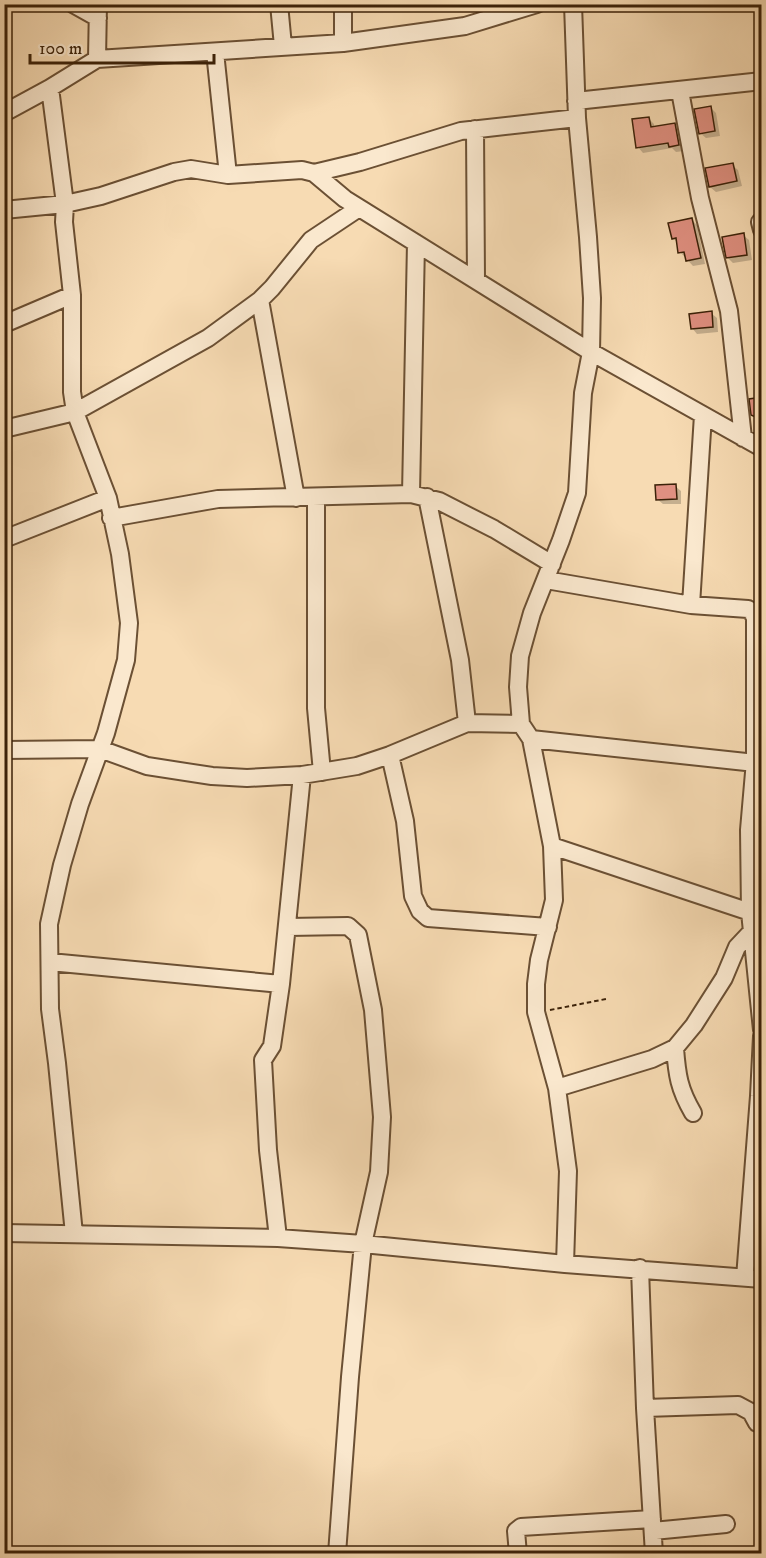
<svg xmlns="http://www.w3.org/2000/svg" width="766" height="1558" font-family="'IM FELL DW Pica',serif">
	<rect width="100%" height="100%" fill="#f7dbb3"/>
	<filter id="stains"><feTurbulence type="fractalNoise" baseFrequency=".00333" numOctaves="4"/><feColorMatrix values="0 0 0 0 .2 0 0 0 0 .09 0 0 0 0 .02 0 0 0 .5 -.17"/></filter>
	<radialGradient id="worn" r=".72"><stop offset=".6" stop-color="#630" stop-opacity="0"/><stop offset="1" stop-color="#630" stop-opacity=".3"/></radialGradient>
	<path fill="#0003" d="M710,107L716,113L720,136L706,138L700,133Z
		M648,118L654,124V128L675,124L680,130L684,151L676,152L672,148L643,153L638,147Z
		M732,165L738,170L742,186L716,192L710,187Z
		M762,188V203L758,189Z
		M692,220L697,225L705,264L693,266L680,252L678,243L673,238Z
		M743,235L749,240L752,260L733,263L728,258Z
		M711,313L717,318L718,332L697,334L692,328Z
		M675,486L681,491V504H663L657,499Z"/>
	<path fill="#e09081" stroke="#3c2209" stroke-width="1.5" d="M711,106L715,131L699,134L694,109Z
		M649,117L651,127L675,123L679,145L669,147L668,143L636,148L632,119Z
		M733,163L737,181L709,187L705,168Z
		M692,218L701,258L686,261L684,252L678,253L676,238L672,239L668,223Z
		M744,233L747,255L726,258L722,237Z
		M712,311L713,327L691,329L689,314Z
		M762,397V420L751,415L749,399Z
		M676,484L677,499L656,500L655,485Z"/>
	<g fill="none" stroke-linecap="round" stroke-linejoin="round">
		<g stroke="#6b5034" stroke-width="20">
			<path id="minor" d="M73,4L98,18
				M279,4L283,46
				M537,4L465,26L343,43L97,59L50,88L65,204L101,196L174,172L191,169L228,175L302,170L314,173L360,162L461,131L577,118
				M343,43V4
				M215,52L228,175
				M97,59L98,4
				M680,91L700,198L729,311L743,438
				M576,101L762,81
				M4,113L50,88
				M475,129L476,280
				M314,173L345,199L591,352L762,448
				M4,210L65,204L64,222L72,295V392L75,412L108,498L120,554L129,623L126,660L106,733L80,804L62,865L49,924L50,1009L57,1063L74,1234
				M762,220L760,222L762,230
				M260,300L296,498
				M4,324L72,295
				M703,415L691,605L748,609L752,612L755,618V761L749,830L750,912L762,1030
				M4,429L75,412L208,338L260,300L272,288L311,240L359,208
				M411,494L416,243
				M427,497L460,660L467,723
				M316,498V708L322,772
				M111,518L218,499L411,494L439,501L494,529L552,564
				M4,539L108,498
				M546,580L691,605
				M531,739L746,762L762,761
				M4,750L100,749L147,766L212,776L247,778L302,775L357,766L390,755L467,723L521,724
				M390,755L405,821L413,896L420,911L428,918L548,927
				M552,846L750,912
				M288,927L348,926L358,935L373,1010L382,1117L379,1172L363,1244L350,1377L337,1554
				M50,962L281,984L302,775
				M675,1048C677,1075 679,1089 693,1113
				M557,1088L652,1059L675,1048L694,1025L724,978L737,947L753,930
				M4,1233L278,1238L363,1244L565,1264L762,1279
				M278,1238L268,1150L263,1060L272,1046L281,984
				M565,1264L568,1171L557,1088L536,1012V984L539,960L554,900L552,846L531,739L521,724L518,687L520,656L532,613L561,540L577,493L583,393L591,352L592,298L588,237L577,118L573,4
				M640,1268L645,1408L654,1554
				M745,1278L759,1096L762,1036
				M645,1408L738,1405L751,1412L757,1423
				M653,1531L726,1524
				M518,1554L516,1531L521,1527L652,1519"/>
		</g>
		<path stroke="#3c2209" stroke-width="2" stroke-dasharray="4.5 3" stroke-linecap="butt" d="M550,1010L606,999"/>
		<use href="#minor" stroke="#fae8ce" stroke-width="16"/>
	</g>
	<rect width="766" height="1558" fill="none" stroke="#f7dbb3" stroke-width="24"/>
	<rect x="6" y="6" width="754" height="1546" fill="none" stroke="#3c2209" stroke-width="3"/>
	<rect x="12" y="12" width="742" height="1534" fill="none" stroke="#3c2209" stroke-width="1.5"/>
	<path d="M30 54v9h184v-9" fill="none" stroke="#3c2209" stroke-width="3"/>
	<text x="39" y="54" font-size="18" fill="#3c2209" stroke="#fae8ce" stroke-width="4.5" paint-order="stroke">100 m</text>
	<rect width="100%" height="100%" filter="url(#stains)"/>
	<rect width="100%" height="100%" fill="url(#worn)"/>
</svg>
